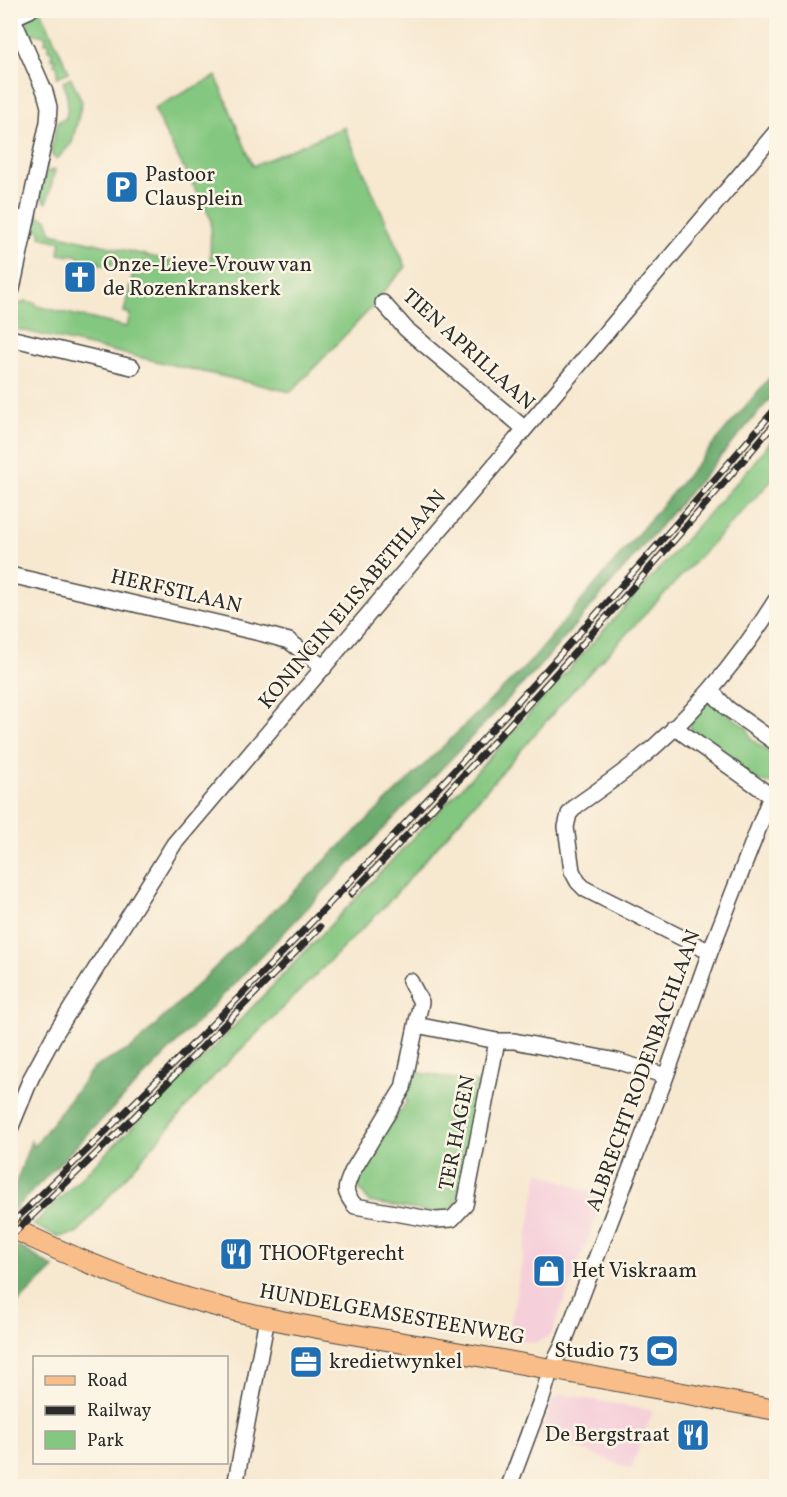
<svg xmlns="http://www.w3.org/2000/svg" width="787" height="1497" font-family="Vollkorn,serif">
	<rect width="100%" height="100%" fill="#fcf5e5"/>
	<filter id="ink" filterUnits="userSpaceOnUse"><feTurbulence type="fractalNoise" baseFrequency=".0167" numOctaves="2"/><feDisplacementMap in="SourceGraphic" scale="12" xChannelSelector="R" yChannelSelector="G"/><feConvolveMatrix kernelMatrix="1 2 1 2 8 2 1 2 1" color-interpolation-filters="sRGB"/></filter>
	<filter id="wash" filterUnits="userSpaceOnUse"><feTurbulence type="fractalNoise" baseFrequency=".008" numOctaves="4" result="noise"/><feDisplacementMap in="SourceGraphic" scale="24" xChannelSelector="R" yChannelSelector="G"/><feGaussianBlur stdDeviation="1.35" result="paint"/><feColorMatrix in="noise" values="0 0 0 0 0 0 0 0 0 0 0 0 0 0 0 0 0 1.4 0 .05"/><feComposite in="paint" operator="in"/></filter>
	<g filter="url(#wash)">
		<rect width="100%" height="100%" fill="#f7e8d0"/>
		<path fill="#f5cfda" d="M539,1172L604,1197L551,1335L535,1343L508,1338Z
			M562,1394L653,1411L631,1469L541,1434L552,1400Z"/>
		<path fill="#84c780" stroke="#587956" stroke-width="1.5" d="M37,11H41L69,72L57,77L58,66L54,65L55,59L51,58L52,51L48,50L49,43H45L46,36L30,33L26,22L27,17Z
			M216,76L253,166L344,127L406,267L389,285L373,306L291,392L11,328L10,301L23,304L24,301L36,303V306L127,327L130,314L124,312L134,269L110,264L109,266L98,264L99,261L79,259V256L70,254L69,256L59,254L61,242L40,237L41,231L34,229L37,217L39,216L47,219L52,233L208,270L210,263L211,219L164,131L154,108Z
			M71,78L82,102L72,143L57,159L52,156L51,148L58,122L66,118C69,106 68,94 63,82Z
			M55,170L47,203L41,198L40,193L46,173L48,171Z
			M776,435V476L575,688L387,904L213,1077L76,1234L59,1237L33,1225L219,1042L480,768L745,473Z
			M710,700L747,728L752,740L776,756V781C770,785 763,782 756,780L692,734C685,718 700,711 710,700Z
			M416,1072L478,1083L457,1203L442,1214L369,1202L357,1185V1174L389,1121L393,1123L407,1101L403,1098Z"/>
		<path fill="#6bac6e" stroke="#4b6c4c" stroke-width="1.5" d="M776,370V392L538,668L271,946L11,1213V1197L31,1141L34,1147L93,1068L132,1048L529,663Z
			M19,1246L54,1268L11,1310V1247Z"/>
	</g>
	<g filter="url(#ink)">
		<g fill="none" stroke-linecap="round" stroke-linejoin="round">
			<g stroke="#4a4744" stroke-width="18">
				<path id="minor" d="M10,12L45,92L49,107L48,122L12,289H10
					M10,19L30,10
					M10,217L27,220
					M383,303L406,329L525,429
					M10,338L132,367
					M10,575L264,634L289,641L324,668
					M710,690L727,708L776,743
					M674,727L771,796
					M710,952L585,889L578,882L572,871L566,827L569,814L576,806C596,792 616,778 635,763C691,718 738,661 776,600
					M410,981L421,1002L403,1088L352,1172C345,1189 343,1191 355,1206L435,1220L452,1219L465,1205L497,1041
					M416,1025L497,1041H514L617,1061L666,1076
					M10,1129L31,1078L55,1034L174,844L776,132
					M235,1486L267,1318
					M509,1486L543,1395L551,1368L562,1347L666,1076L710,952L771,796L776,789"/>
			</g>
			<g stroke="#4a4744" stroke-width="22">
				<path id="major" d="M10,1227C92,1268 178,1300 267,1318C327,1331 389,1340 450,1351C559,1370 668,1390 776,1410"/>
			</g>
			<use href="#minor" stroke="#fff" stroke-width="15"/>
			<use href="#major" stroke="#f8bd88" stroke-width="20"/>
			<g stroke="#2b2b2b" stroke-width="7">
				<path id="rail" d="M351,894C498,741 639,583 776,422
					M10,1225C279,965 534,692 776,408
					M10,1237L134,1117L320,927"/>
			</g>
			<use href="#rail" stroke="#fcf5e5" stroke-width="4.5" stroke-dasharray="14" stroke-linecap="butt"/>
		</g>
	</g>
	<defs>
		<g id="parking-square" transform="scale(1.725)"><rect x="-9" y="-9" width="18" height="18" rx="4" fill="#1f6fb2" stroke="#fcf5e5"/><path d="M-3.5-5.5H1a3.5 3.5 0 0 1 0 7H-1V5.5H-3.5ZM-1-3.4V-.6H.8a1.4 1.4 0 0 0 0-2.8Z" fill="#fff"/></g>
		<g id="church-square" transform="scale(1.725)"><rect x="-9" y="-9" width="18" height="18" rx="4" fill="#1f6fb2" stroke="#fcf5e5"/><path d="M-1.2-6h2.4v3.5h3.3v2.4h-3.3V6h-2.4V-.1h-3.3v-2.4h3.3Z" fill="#fff"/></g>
		<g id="restaurant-square" transform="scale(1.725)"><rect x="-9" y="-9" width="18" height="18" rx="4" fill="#1f6fb2" stroke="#fcf5e5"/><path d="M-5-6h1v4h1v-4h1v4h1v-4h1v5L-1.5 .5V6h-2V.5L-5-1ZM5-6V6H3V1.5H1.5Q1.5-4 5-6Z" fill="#fff"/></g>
		<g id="shop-square" transform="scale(1.725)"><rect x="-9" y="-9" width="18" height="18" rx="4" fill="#1f6fb2" stroke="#fcf5e5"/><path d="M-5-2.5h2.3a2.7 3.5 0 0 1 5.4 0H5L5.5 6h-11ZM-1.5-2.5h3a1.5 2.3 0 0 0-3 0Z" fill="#fff"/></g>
		<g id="stadium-square" transform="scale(1.725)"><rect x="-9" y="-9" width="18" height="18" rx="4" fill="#1f6fb2" stroke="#fcf5e5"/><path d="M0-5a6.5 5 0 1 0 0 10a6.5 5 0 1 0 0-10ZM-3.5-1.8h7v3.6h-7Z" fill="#fff"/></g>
		<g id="office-square" transform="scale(1.725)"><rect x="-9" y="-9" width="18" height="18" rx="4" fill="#1f6fb2" stroke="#fcf5e5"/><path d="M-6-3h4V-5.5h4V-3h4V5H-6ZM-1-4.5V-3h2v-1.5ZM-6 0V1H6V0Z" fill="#fff"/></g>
	</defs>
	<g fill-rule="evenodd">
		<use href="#parking-square" x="122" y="187"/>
		<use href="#church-square" x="80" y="277"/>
		<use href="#restaurant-square" x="236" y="1254"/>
		<use href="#shop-square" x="549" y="1271"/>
		<use href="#stadium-square" x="662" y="1351"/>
		<use href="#office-square" x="306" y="1362"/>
		<use href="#restaurant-square" x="693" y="1435"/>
	</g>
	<g text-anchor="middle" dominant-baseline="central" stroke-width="5" stroke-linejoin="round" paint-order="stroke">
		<g font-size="21" fill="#2b2b2b" stroke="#fcf5e5" text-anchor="start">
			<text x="145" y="175">Pastoor<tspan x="145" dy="24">Clausplein</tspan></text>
			<text x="103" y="265">Onze-Lieve-Vrouw van<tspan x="103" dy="24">de Rozenkranskerk</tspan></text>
			<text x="259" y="1254">THOOFtgerecht</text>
			<text x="572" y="1271">Het Viskraam</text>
			<text x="639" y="1351" text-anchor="end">Studio 73</text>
			<text x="329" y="1362">kredietwynkel</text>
			<text x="670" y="1435" text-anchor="end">De Bergstraat</text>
		</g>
		<g font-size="21" fill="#2b2b2b" stroke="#fcf5e5">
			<text transform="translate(468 350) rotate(42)">TIEN APRILLAAN</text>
			<text transform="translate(176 592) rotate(13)">HERFSTLAAN</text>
			<text transform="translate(353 600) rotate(-50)">KONINGIN ELISABETHLAAN</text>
			<text transform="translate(644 1071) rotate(-70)">ALBRECHT RODENBACHLAAN</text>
			<text transform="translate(458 1133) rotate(-79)">TER HAGEN</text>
			<text transform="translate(392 1315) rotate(10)">HUNDELGEMSESTEENWEG</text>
		</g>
	</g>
	<rect width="787" height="1497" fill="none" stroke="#fcf5e5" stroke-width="36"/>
	<rect x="33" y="1356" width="195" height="108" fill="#fcf5e5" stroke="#a8a49b" stroke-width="1.5"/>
	<rect x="45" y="1376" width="30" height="9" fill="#f8bd88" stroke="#a8a49b" stroke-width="1.5"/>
	<text x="87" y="1386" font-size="18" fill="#2b2b2b">Road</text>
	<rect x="45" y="1406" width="30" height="9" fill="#2b2b2b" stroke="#a8a49b" stroke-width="1.5"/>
	<text x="87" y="1416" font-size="18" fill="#2b2b2b">Railway</text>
	<rect x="45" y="1431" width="30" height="18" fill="#84c780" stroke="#a8a49b" stroke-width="1.5"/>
	<text x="87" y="1446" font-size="18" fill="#2b2b2b">Park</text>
</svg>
